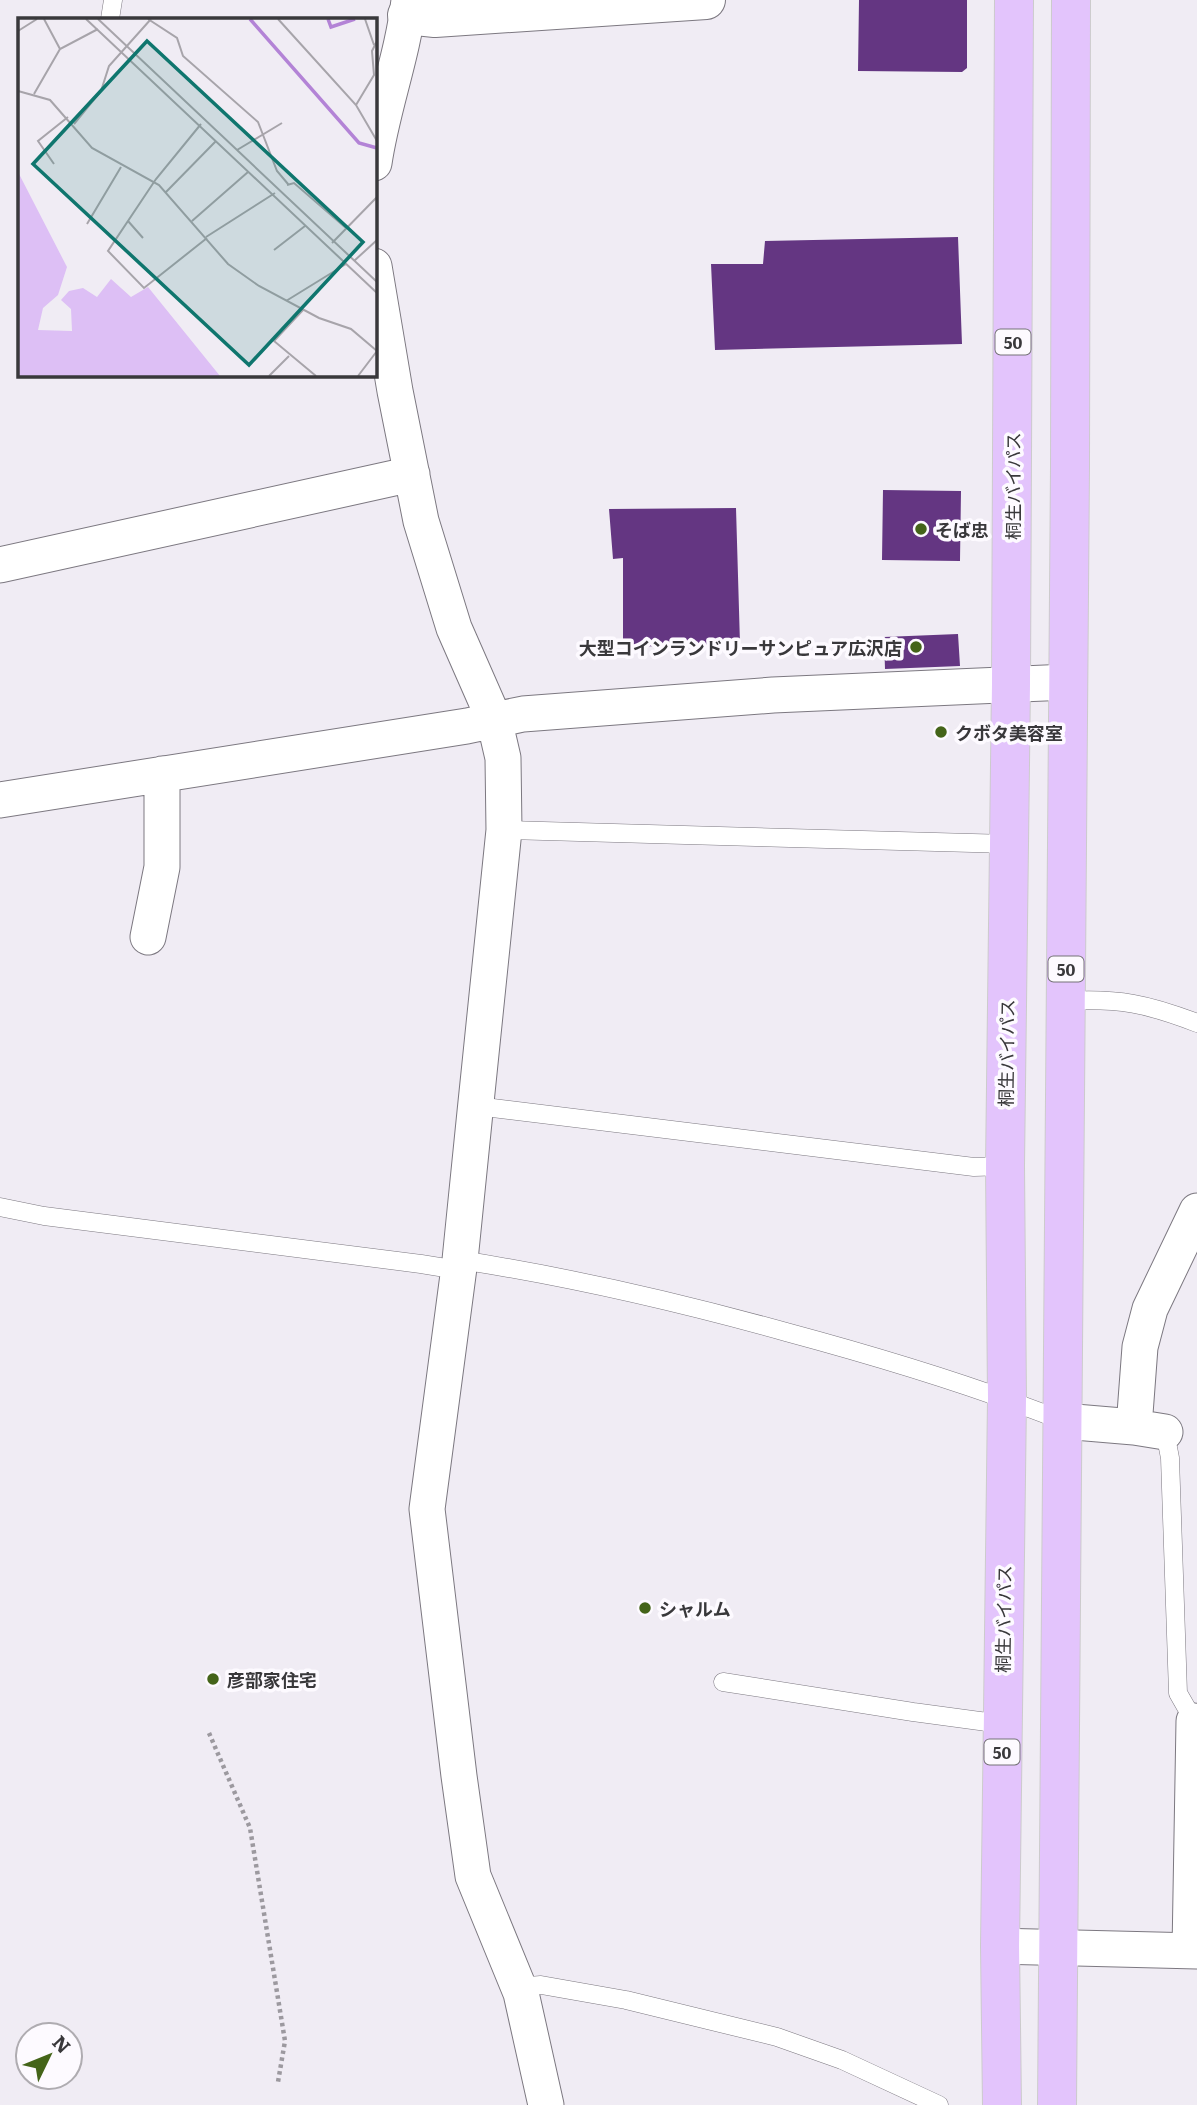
<svg xmlns="http://www.w3.org/2000/svg" width="1197" height="2105" font-family="Literata,'Noto Sans JP',serif">
	<rect width="100%" height="100%" fill="#f0ecf4"/>
	<path fill="#643682" d="M859,0H967V68L962,72L858,71Z
		M958,237L962,344L715,350L711,264H763L765,241Z
		M883,490L961,491L960,561L882,560Z
		M736,508L740,644L623,647V558L613,559L609,509Z
		M958,634L960,666L885,669L884,637Z"/>
	<g fill="none" stroke-linecap="round" stroke-linejoin="round">
		<g stroke="#7c7880" stroke-width="19">
			<path id="lane" d="M110,19L113,0
				M504,830L1009,844
				M1066,1001C1119,998 1148,1004 1197,1023
				M476,1106L974,1167L1005,1166
				M0,1207L44,1216L421,1264L458,1270
				M460,1260C570,1277 678,1302 786,1332C879,1357 973,1385 1063,1421
				M1165,1432L1170,1458L1178,1693L1194,1721
				M723,1682L913,1712L1002,1724
				M518,1987L541,1985L626,2000L777,2037L842,2060L939,2105"/>
		</g>
		<g stroke="#7c7880" stroke-width="37">
			<path id="street" d="M374,163C382,108 403,55 409,0
				M374,266L395,391L421,521L454,628L494,719L503,758L504,830L475,1112L460,1260L427,1509L459,1776L473,1876L521,1993L546,2105
				M0,565L412,474
				M0,800L467,726L523,714L773,695L1068,682
				M148,937L162,867V774
				M1063,1421L1134,1427L1165,1432
				M1134,1427L1140,1347L1150,1309L1197,1211
				M1000,1946L1197,1951
				M1190,1951L1194,1721"/>
		</g>
		<g stroke="#7c7880" stroke-width="40">
			<path id="secondary" d="M407,15L435,18L706,0"/>
		</g>
		<g stroke="#cccbcc" stroke-width="40">
			<path id="highway" d="M1002,2105L1000,1946L1007,1399L1005,1166L1011,684L1014,0
				M1057,2105L1070,467L1071,0"/>
		</g>
		<path stroke="#9c999f" stroke-width="4.5" stroke-dasharray="3.5 3.5" stroke-linecap="butt" d="M209,1733L250,1828L285,2041L278,2082"/>
		<use href="#lane" stroke="#fff" stroke-width="18"/>
		<use href="#street" stroke="#fff" stroke-width="35"/>
		<use href="#secondary" stroke="#fff" stroke-width="38"/>
		<use href="#highway" stroke="#e3c4fc" stroke-width="38"/>
	</g>
	<g fill="#446419" stroke="#fdfaff" stroke-width="2.5">
		<circle cx="921" cy="529" r="7"/>
		<circle cx="916" cy="647" r="7"/>
		<circle cx="941" cy="732" r="7"/>
		<circle cx="645" cy="1608" r="7"/>
		<circle cx="213" cy="1679" r="7"/>
	</g>
	<g text-anchor="middle" dominant-baseline="central" stroke-width="7" stroke-linejoin="round" paint-order="stroke">
		<g fill="#fdfaff" stroke="#747276" stroke-width="2">
			<rect x="995.5" y="329.5" width="35" height="25" rx="5"/>
			<rect x="1048.5" y="956.5" width="35" height="25" rx="5"/>
			<rect x="984.5" y="1739.5" width="35" height="25" rx="5"/>
		</g>
		<g font-size="16" font-weight="bold" fill="#39383b">
			<text x="1013" y="342">50</text>
			<text x="1066" y="969">50</text>
			<text x="1002" y="1752">50</text>
		</g>
		<g font-size="18" fill="#39383b" stroke="#fdfaff">
			<text transform="translate(1012 486) rotate(-90)">桐生バイパス</text>
			<text transform="translate(1006 1053) rotate(-89)">桐生バイパス</text>
			<text transform="translate(1003 1619) rotate(-89)">桐生バイパス</text>
		</g>
		<g font-size="18" font-weight="bold" fill="#39383b" stroke="#fdfaff" text-anchor="start">
			<text x="935" y="529">そば忠</text>
			<text x="902" y="647" text-anchor="end">大型コインランドリーサンピュア広沢店</text>
			<text x="955" y="732">クボタ美容室</text>
			<text x="659" y="1608">シャルム</text>
			<text x="227" y="1679">彦部家住宅</text>
		</g>
	</g>
	<g transform="translate(18 18)">
		<rect width="359" height="359" fill="#f0ecf4"/>
		<path d="M0,154L49,249L40,277L25,290L20,312L54,313L53,291L43,282L51,273L65,270L79,279L93,261L113,279L130,269L202,358H0Z" fill="#ddbff5"/>
		<path fill="none" stroke="#b383d6" stroke-width="3.5" d="M232,1L341,125L359,130M310,1L313,9L337,1"/>
		<path fill="none" stroke="#a7a4aa" stroke-width="2" d="M26,1L42,31M68,1L359,275M80,1L359,264M130,1L159,20L165,38L240,104L259,153L270,166M260,1L338,87L359,123M347,1L356,27M0,13L19,1M0,73L32,82L74,130L141,167L210,246L241,268L301,300L333,311L359,333M16,76L42,31L80,11M338,87L356,57L354,33L359,23M56,106L83,73L91,48L133,1M183,106L138,161L90,233L126,270L189,220M219,132L264,105M36,146L20,123L50,99M269,167L276,165L328,210M148,174L198,123M110,203L125,220M174,203L230,154M69,206L103,149M188,219L257,175M314,225L359,179M256,232L287,208M336,243L359,222M268,283L328,246M285,292L256,323L298,358M251,358L271,338M340,358L359,333"/>
		<path fill="#0f766e" fill-opacity="0.15" stroke="#0f766e" stroke-width="3.5" d="M129,23L345,224L231,347L15,146Z"/>
		<rect width="359" height="359" fill="none" stroke="#39383b" stroke-width="3.5"/>
	</g>
	<g transform="translate(49 2056) rotate(47)"><circle r="33" fill="#fdfaff" stroke="#afacb1" stroke-width="2"/>
	<path d="M0-5L12 26L0 18L-12 26Z" fill="#446419"/>
	<text y="-10" font-size="19" font-weight="bold" text-anchor="middle" fill="#39383b">N</text>
	</g>
</svg>
